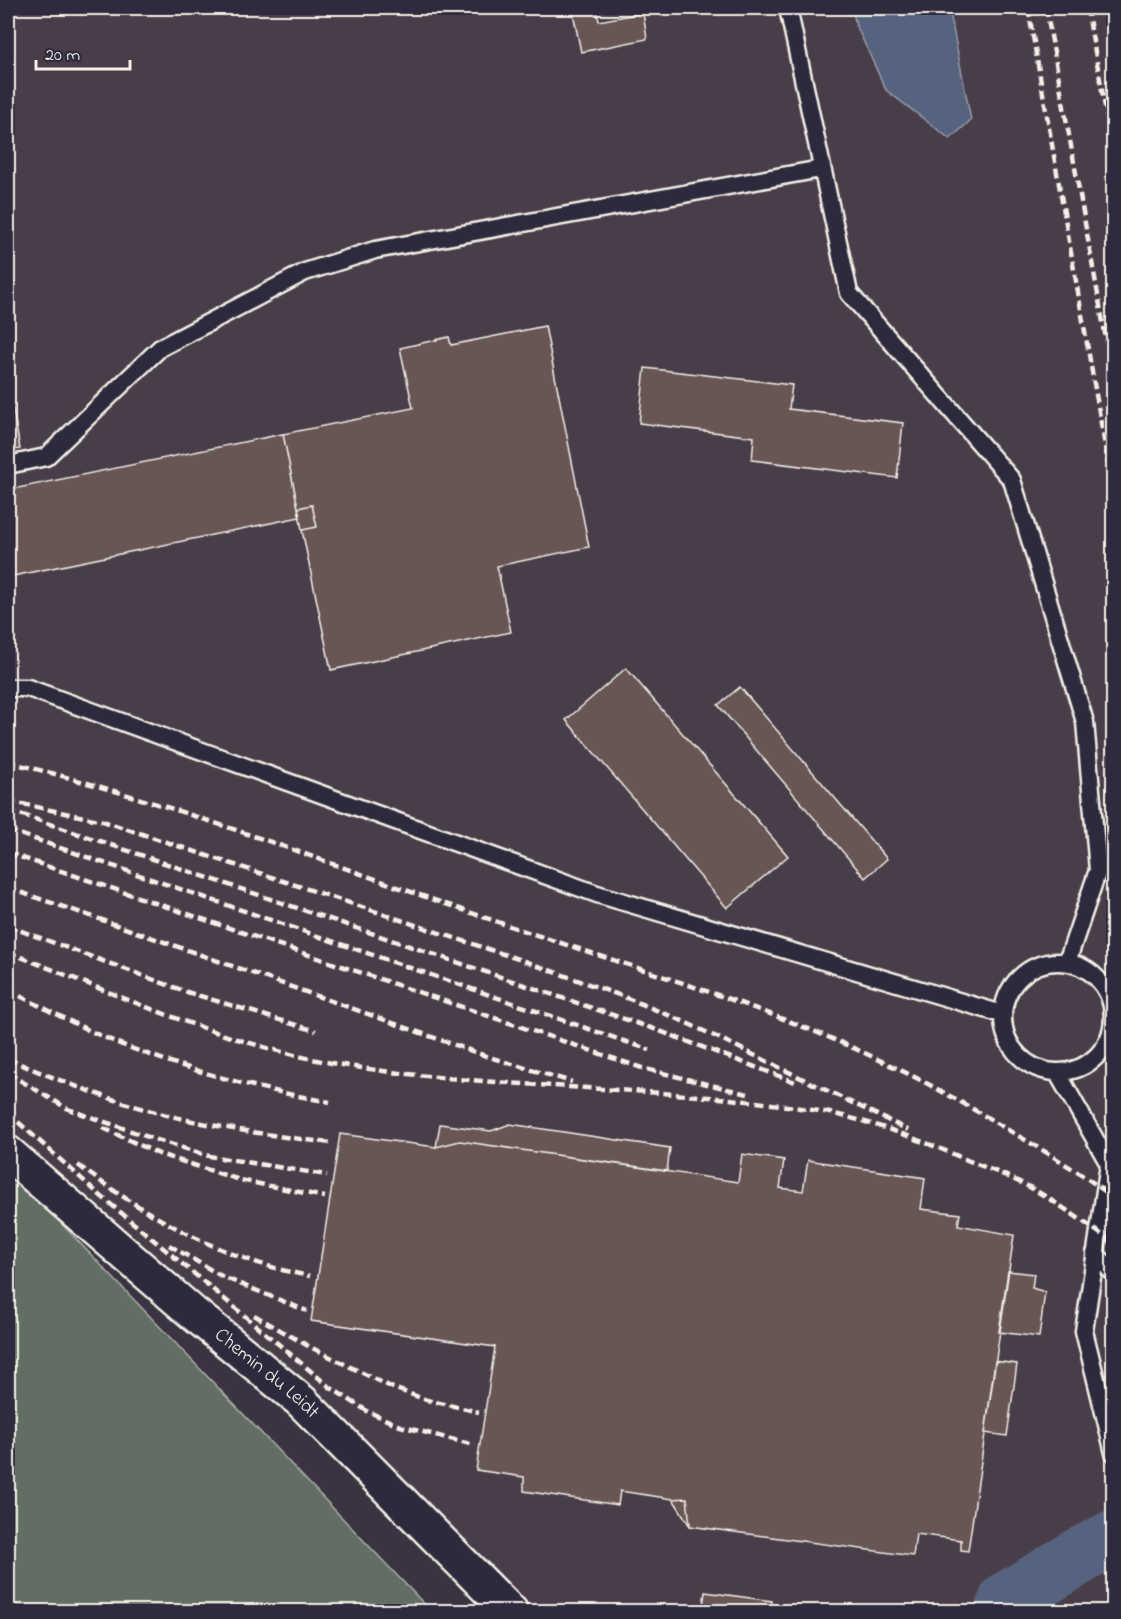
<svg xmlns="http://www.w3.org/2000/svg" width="1121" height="1619" font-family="'Indie Flower',sans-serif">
	<rect width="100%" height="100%" fill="#3a3342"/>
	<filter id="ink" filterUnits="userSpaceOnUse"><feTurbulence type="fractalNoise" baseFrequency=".0167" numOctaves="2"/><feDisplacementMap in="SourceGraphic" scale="12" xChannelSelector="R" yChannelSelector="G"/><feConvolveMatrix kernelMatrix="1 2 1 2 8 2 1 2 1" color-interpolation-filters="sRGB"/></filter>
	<g filter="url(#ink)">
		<path fill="#483e48" d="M8,8H1113V1611H539L8,1129Z"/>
		<path fill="#626e63" stroke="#abb0a6" stroke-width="1.5" d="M8,1169L15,1175L431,1611H8Z"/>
		<path fill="#57637f" stroke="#969ca9" stroke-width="1.5" d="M852,8H949L971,120L950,139L886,90L856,25Z"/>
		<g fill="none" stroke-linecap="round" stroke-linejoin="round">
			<path stroke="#57637f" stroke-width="57" d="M1003,1612L1007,1600L1083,1554L1114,1538"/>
		</g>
		<path fill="#675755" stroke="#f4f1e8" stroke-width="1.5" d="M572,8H596L599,21L643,13L647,39L581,52Z
			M545,326L589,547L497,566L511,632L331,670L302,530L317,527L312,505L298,508L283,434L413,408L400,348L449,337L451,345Z
			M645,368L792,385L789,409L903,423L897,478L752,460L754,437L639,423Z
			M8,380L20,449L8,451Z
			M283,434L300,517L8,577V490Z
			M312,505L317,527L302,530L298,508Z
			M626,668L788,856L727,908L566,720Z
			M740,687L887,859L865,878L718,705Z
			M440,1124L491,1131L510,1124L670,1148L667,1171L460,1141L436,1147Z
			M340,1134L436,1147L460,1141L738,1182L742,1154L784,1160L780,1188L803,1191L808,1160L925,1178L921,1209L960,1214L958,1225L1014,1235L968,1551L961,1550V1540L916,1534L913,1556L690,1526L687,1498L673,1499L620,1491L618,1505L524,1491V1477L476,1470L495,1347L311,1321Z
			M1008,1271L1034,1274L1032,1288L1045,1292L1039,1337L999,1332Z
			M995,1361L1017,1364L1007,1436L985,1433Z
			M687,1498L690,1526L673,1499Z
			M705,1592L772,1601L771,1612H702Z"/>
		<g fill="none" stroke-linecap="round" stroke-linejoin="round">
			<g stroke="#f4f1e8" stroke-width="21">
				<path id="lane" d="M788,8L849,293L1012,480L1085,722L1098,870L1067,962
					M8,465L46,457L160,348L305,272L375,250L821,169
					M8,688H28L597,894L1002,1014
					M1003 1017a55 55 0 1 1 110 0a55 55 0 1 1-110 0Z
					M1057,1072L1109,1164L1084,1331L1114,1453
					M1095,1253L1114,1274"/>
			</g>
			<g stroke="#f4f1e8" stroke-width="38">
				<g id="street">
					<path id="s1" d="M8,1153L193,1313L301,1401L511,1612"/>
				</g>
			</g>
			<use href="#lane" stroke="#2f2a3d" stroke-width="16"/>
			<use href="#street" stroke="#2f2a3d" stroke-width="33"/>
			<path stroke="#f4f1e8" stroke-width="4.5" stroke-dasharray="9 4.5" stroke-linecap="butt" d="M1028,8L1114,497
				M1046,8L1114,383
				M1087,8L1114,156
				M8,762C173,802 331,865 492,920C626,966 765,1004 892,1066C930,1084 967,1105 1003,1127C1041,1149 1079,1171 1114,1198
				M8,801L103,821L524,961L622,996L678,1019L721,1039L908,1130
				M8,810L657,1030L795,1082
				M8,830L650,1050
				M8,853L642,1068L752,1095
				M8,888L105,921L489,1057L572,1082
				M8,926L187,992L316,1031
				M8,952C119,995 230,1047 349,1066C501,1090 655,1085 807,1109C862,1117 916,1138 967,1160C989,1169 1011,1177 1031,1188C1060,1204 1087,1225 1114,1243
				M8,990C47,1009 86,1031 128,1047C194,1072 261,1090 330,1102
				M8,1059C51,1077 96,1095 141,1108C203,1126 267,1135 331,1143
				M8,1073L68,1109L157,1140L209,1156L327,1175
				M8,1113L101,1196L331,1388L367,1411L400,1426L474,1445
				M103,1128L159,1154L240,1180L325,1197
				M78,1165C146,1216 226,1261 310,1276
				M169,1245L223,1277L307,1311
				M254,1315L310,1347L393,1388L427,1400L479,1412"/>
		</g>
	</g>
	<g text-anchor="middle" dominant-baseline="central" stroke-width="4.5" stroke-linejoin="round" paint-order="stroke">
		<g font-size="20" fill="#f4f1e8" stroke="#2f2a3d">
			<text stroke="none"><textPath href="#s1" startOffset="340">Chemin du Leidt</textPath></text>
		</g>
	</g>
	<rect width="1121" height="1619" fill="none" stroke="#2f2a3d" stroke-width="30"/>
	<rect x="15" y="15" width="1091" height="1589" fill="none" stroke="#f4f1e8" stroke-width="2" filter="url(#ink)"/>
	<path d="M36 60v9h94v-9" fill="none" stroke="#f4f1e8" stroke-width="3"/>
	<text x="45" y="60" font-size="18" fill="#f4f1e8" stroke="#2f2a3d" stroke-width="4.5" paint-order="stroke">20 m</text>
</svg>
